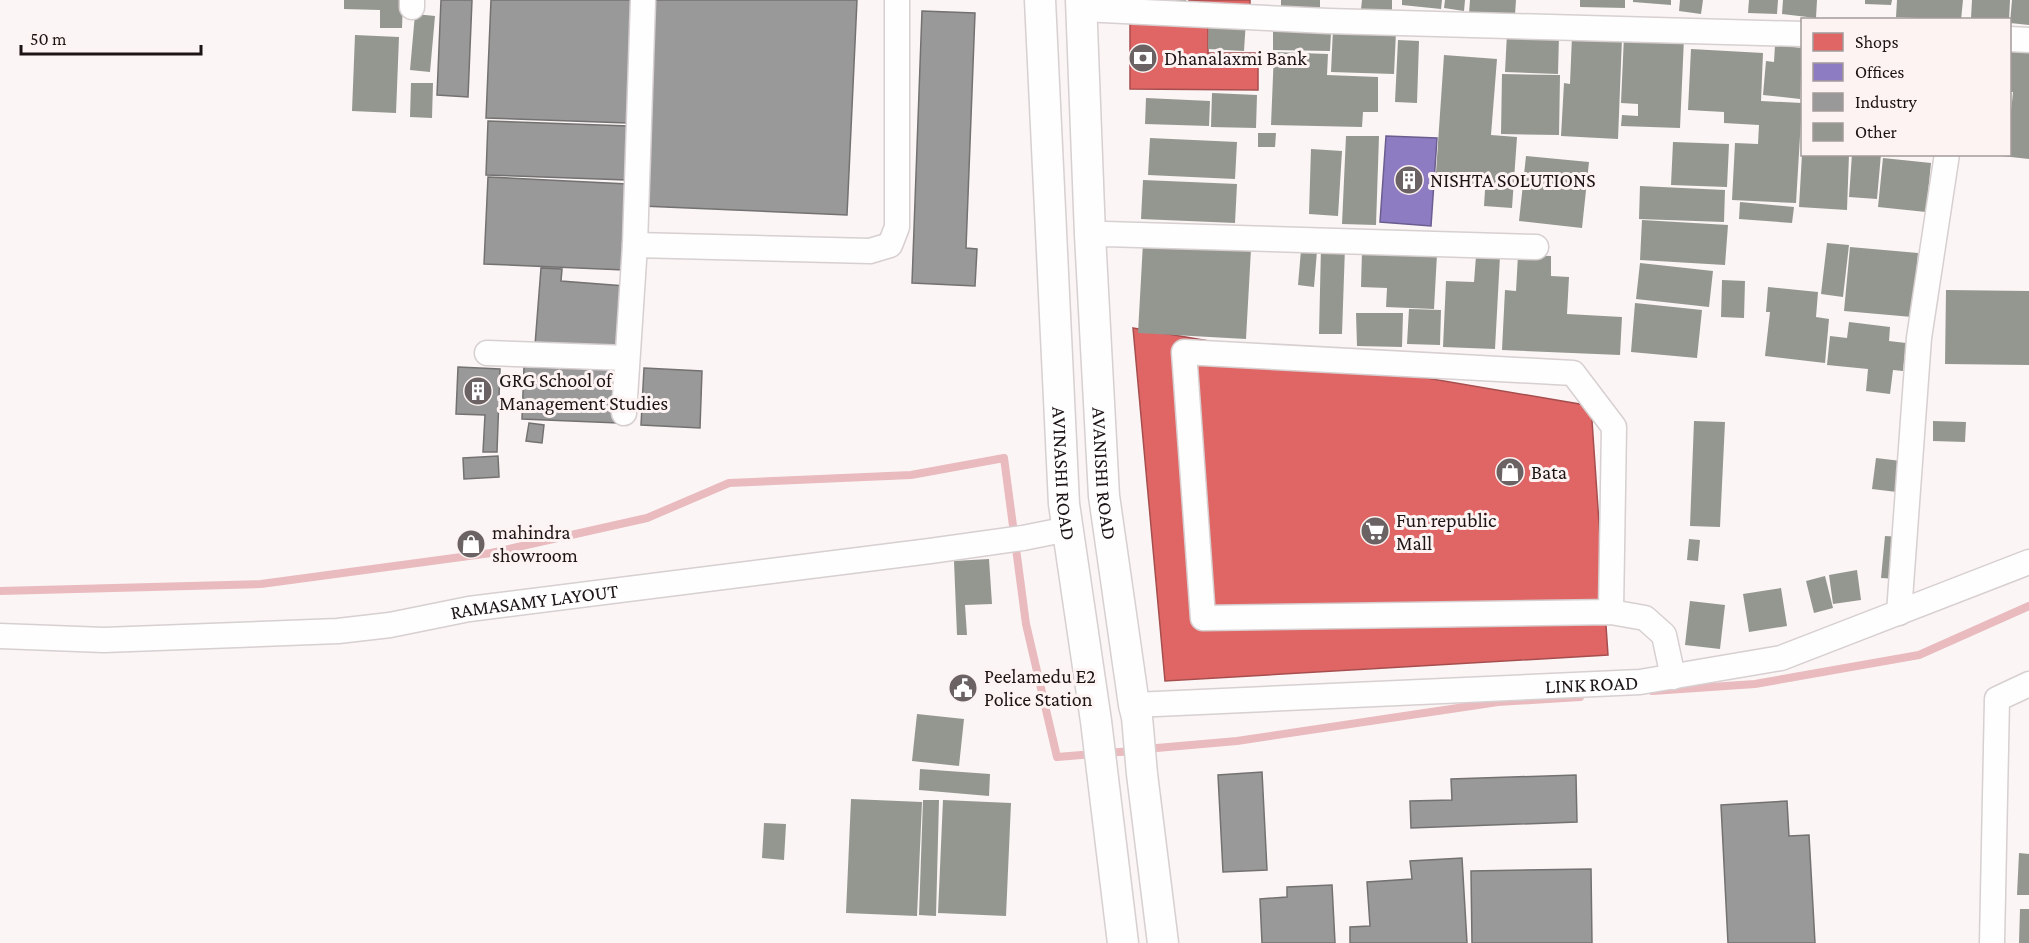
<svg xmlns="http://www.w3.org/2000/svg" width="2029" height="943" font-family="'Crimson Pro',serif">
	<rect width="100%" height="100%" fill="#fbf5f5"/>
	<path fill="#e06666" stroke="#a64e4e" stroke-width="1.5" d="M1189,0H1250V10H1189Z
		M1130,22H1208V53H1258V90L1130,89Z
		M1133,328L1591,406L1608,655L1165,681Z"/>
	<path fill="#8e7cc3" stroke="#6c5d8f" stroke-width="1.5" d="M1386,136L1437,138L1431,226L1380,222Z"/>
	<path fill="#999" stroke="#747171" stroke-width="1.5" d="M441,0H472L468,97L437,95Z
		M491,0H631L627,123L486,118Z
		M652,0H857L847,215L642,206Z
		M922,11L975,13L966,248L977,249L975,286L912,283Z
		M488,121L628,126L626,180L486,175Z
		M488,177L627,184L624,270L484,264Z
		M541,268L562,269L561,281L625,286L620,352L535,345Z
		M458,367L500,369L497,452H483L485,415L456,414Z
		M524,367L620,370L618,423L522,419Z
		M644,368L702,371L700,428L641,425Z
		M529,423L544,425L542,443L526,441Z
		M498,456L499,477L464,479L463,458Z
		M1262,772L1267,870L1223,872L1218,775Z
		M1576,775L1577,822L1411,828L1410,801L1452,800L1451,779Z
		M1787,801L1789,836L1809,835L1815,943H1728L1721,805Z
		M1462,858L1467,943H1350V927L1370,926L1367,882L1412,879L1410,861Z
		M1591,869L1592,943H1472L1471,871Z
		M1332,885L1335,943H1262L1260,899L1287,897V887Z"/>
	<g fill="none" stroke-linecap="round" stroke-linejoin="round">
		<path stroke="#e9babe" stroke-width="8" d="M0,591L261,584L491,553L647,518L729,483L911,475L1004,458L1026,624L1057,757L1094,754
			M1652,691L1755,684L1919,655L2029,606
			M1145,749L1237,741L1498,702L1580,697
			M1106,753L1133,751"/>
	</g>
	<path fill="#94978f" d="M344,0H403L402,28H380V10L344,9Z
		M1131,0H1186V4Z
		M1281,0H1320V11L1281,10Z
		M1362,0H1392V10L1361,9Z
		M1402,0H1442L1441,9L1402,5Z
		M1445,0H1465L1464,11L1444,8Z
		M1470,0H1516L1515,15L1469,14Z
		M1580,0H1625V8L1580,7Z
		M1633,0H1671V5L1633,2Z
		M1680,0H1703L1701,14L1679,11Z
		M1749,0H1778L1777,14L1748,13Z
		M1783,0H1817L1816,18L1782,14Z
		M1865,0H1892L1891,5L1865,4Z
		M1897,0H1963L1961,20L1896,17Z
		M1972,0H2010L2009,20L1971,18Z
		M2012,0H2029V25L2010,23Z
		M415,14L435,16L430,72L410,70Z
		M1209,19L1246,20L1244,51L1208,49Z
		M1333,29L1396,32L1394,74L1331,72Z
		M1273,31L1331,33L1330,51L1273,50Z
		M1507,33L1559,35L1558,74L1505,72Z
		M355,35L399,37L396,113L352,111Z
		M1572,36L1622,38L1618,139L1561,136L1564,83L1570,84Z
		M1624,36L1684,38L1680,128L1621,126L1622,115L1638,116V104L1621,103Z
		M1398,40L1419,41L1417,103L1395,102Z
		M1775,45L1802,48L1800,99L1763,95L1766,61L1774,62Z
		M2010,45L2029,48V159L2002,156L2003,154H2010V122L2013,92H2010Z
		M1691,49L1763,53L1761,101L1802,103L1796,203L1732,200L1735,143L1758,144L1759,125L1724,123V112L1688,110Z
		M1274,52L1328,54L1327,75L1378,77V112H1363L1362,127L1271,125Z
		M1444,55L1497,59L1491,135L1517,137L1512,208L1484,206L1485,190L1435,187Z
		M1502,74L1560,75L1559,135L1501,134Z
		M411,83H433L432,118L410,117Z
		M1212,93L1257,95L1256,128L1211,127Z
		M1146,98L1210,101L1209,126L1145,124Z
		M1258,133H1276L1275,147H1258Z
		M1346,136H1379L1376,225L1342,224Z
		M1150,138L1237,142L1235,179L1148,175Z
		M1673,142L1729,144L1727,187L1671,185Z
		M1311,149L1342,151L1338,216L1309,214Z
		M1802,154H1849L1847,210L1799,207Z
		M1852,154H1881L1877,199L1849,197Z
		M1526,156L1589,162L1582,228L1519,221Z
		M1883,158L1931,163L1926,212L1878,207Z
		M1143,180L1237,184L1235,223L1141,219Z
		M1640,186L1725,190L1724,222L1639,219Z
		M1740,202L1794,207L1792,223L1739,219Z
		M1642,220L1728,225L1725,265L1640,260Z
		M1143,243L1251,249L1246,339L1138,333Z
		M1827,243L1849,245L1843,297L1821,294Z
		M1321,247H1345L1342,334H1319Z
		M1850,247L1918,253L1912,317L1844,311Z
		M1301,250L1317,251L1314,287L1298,285Z
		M1362,251L1437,254L1434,309L1386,307L1387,288L1361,287Z
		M1518,255L1551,256V276L1569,277L1567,314L1622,317L1620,355L1502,350L1505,290L1516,291Z
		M1476,256H1500L1495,349L1443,347L1446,281L1474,282Z
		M1640,263L1713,271L1709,307L1636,299Z
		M1722,280L1745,281L1744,318L1721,317Z
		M1768,287L1818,292L1816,317L1829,319L1825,363L1765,356L1770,312H1766Z
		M1946,290L2029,291V365L1945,364Z
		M1635,303L1702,310L1697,358L1631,352Z
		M1409,309L1441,310L1440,345L1407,344Z
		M1356,313H1403L1402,347L1357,346Z
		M1849,322L1890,327L1889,341L1906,343L1903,371L1893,370L1890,394L1866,391L1868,369L1827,365L1830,336L1847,338Z
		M1694,421L1725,422L1720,527L1690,526Z
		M1933,421L1966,422L1965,442L1933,441Z
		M1876,458L1901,461L1897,492L1872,489Z
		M1885,536L1902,537L1899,579L1881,578Z
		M1689,539L1700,540L1698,561L1687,560Z
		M989,559L992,604L965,605L967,635H957L954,561Z
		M1857,570L1861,600L1833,604L1829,575Z
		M1825,576L1833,608L1814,613L1806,581Z
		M1781,588L1787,626L1749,632L1743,594Z
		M1690,601L1725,605L1720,649L1685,645Z
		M917,714L964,719L959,766L912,761Z
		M920,769L990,774L989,796L919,790Z
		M851,799L922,802L917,916L846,913Z
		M923,800H939L936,916L919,915Z
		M943,800L1011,803L1006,916L938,913Z
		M764,823L786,824L784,860L762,858Z
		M2019,853L2029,854V895H2017Z
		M2020,909H2029V943H2019Z"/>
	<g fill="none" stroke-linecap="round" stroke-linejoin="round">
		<g stroke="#d7cfd0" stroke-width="27">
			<g id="minor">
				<path d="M412,7V0"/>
				<path d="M1082,9L1328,21L1802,34"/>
				<path d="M2010,39L2029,40"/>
				<path d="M1090,235L1105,234L1536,247"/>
				<path d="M635,245L870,251L890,245L897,227V0"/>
				<path d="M487,353L627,358"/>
				<path d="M624,413L635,245L643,0"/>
				<path d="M1611,612L1614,427L1573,373L1184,352L1203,618L1611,612L1645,618L1664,635L1673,677"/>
				<path d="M1899,613L1919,338L1947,154"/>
				<path id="s1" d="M0,636L104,640L338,631L390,625L469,609L930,551L1023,538L1068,529"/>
				<path id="s2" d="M1134,705L1640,682L1781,658L2029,562"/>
				<path d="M1992,943L1997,699L2029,684"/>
			</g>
		</g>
		<g stroke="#d7cfd0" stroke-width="33">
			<g id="major">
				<path id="s3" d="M1040,0L1064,504L1096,721L1123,943"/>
				<path id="s4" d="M1081,0L1090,235L1104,496L1134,705L1137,717L1142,774L1163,943"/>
			</g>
		</g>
		<use href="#minor" stroke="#fefefe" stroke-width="24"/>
		<use href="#major" stroke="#fefefe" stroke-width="30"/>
	</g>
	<defs>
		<g id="bank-disc" transform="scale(1.5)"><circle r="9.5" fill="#6b6363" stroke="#fdf3f3"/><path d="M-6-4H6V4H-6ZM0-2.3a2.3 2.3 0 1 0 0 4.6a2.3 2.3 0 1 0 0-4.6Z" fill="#fff"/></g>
		<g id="building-disc" transform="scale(1.5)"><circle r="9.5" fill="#6b6363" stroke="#fdf3f3"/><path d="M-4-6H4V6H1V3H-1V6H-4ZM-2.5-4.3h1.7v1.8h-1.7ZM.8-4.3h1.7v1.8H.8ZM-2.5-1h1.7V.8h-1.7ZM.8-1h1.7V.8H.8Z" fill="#fff"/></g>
		<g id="shop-disc" transform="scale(1.5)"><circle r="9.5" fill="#6b6363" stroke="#fdf3f3"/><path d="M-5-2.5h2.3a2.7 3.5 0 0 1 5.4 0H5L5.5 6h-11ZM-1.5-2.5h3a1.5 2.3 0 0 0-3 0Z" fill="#fff"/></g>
		<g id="supermarket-disc" transform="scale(1.5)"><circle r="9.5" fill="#6b6363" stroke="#fdf3f3"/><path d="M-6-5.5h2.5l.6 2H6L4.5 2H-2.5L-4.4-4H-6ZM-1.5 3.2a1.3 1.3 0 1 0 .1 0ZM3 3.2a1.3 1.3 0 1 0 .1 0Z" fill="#fff"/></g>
		<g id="civic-disc" transform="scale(1.5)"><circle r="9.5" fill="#6b6363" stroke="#fdf3f3"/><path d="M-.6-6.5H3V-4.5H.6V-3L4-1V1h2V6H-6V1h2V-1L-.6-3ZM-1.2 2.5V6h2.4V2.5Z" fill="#fff"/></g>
	</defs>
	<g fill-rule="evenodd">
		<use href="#bank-disc" x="1143" y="58"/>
		<use href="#building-disc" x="1409" y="180"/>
		<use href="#building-disc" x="478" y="391"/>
		<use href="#shop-disc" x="1510" y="472"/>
		<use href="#supermarket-disc" x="1375" y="531"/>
		<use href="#shop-disc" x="471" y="544"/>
		<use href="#civic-disc" x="963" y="688"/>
	</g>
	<g text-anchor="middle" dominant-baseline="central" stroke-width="6" stroke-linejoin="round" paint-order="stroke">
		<g font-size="20" fill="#1d1515" stroke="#fdf3f3" text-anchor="start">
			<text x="1164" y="58">Dhanalaxmi Bank</text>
			<text x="1430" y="180">NISHTA SOLUTIONS</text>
			<text x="499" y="380">GRG School of<tspan x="499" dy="23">Management Studies</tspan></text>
			<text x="1531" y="472">Bata</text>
			<text x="1396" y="520">Fun republic<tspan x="1396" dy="23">Mall</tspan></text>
			<text x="492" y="532">mahindra<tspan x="492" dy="23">showroom</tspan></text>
			<text x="984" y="676">Peelamedu E2<tspan x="984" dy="23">Police Station</tspan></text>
		</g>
		<g font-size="20" fill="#1d1515" stroke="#fdf3f3">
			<text stroke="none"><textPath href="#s3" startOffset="474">AVINASHI ROAD</textPath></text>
			<text stroke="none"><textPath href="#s4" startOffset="474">AVANISHI ROAD</textPath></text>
			<text stroke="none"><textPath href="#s1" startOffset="537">RAMASAMY LAYOUT</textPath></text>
			<text stroke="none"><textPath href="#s2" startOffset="458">LINK ROAD</textPath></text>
		</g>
	</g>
	<rect x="1801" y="18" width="210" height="138" fill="#fdf3f3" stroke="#a39a9a" stroke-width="1.5"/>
	<rect x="1813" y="33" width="30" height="18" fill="#e06666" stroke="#a39a9a" stroke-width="1.5"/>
	<text x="1855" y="48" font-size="18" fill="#1d1515">Shops</text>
	<rect x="1813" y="63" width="30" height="18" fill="#8e7cc3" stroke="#a39a9a" stroke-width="1.5"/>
	<text x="1855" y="78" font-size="18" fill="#1d1515">Offices</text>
	<rect x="1813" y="93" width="30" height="18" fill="#999999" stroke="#a39a9a" stroke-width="1.5"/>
	<text x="1855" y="108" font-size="18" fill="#1d1515">Industry</text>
	<rect x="1813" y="123" width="30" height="18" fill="#94978f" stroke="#a39a9a" stroke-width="1.5"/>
	<text x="1855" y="138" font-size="18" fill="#1d1515">Other</text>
	<path d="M21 45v9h180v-9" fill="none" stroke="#1d1515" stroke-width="3"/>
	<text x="30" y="45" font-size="18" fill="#1d1515" stroke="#fdf3f3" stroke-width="4.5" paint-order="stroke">50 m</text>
</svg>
